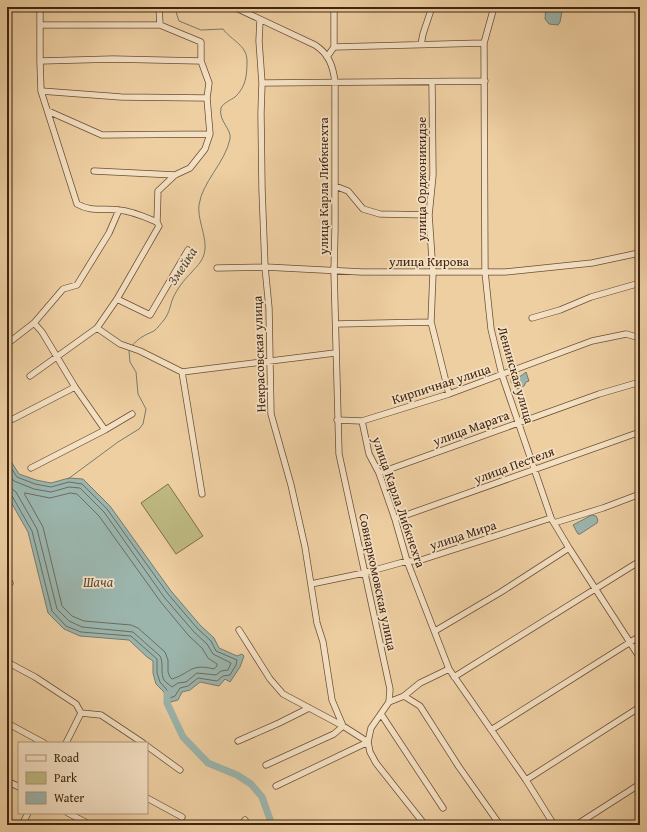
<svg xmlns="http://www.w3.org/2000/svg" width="647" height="832" font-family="'Gentium Book Plus',serif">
	<rect width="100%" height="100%" fill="#eecfa2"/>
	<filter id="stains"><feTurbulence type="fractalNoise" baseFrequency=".005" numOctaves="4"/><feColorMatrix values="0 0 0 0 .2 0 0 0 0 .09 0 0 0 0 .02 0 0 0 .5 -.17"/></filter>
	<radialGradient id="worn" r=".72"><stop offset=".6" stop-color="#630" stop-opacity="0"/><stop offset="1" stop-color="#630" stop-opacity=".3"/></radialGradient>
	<path fill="#beb981" stroke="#7e6e49" d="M168,484L203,536L176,554L141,503Z"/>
	<path fill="#9bb5ad" stroke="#767b6f" d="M546,7H563L560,22L558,25L549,24L545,19Z
		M526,372L529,381L526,382L524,386L517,389L511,382V378L521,376Z
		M7,455L19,474L36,480L51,483L69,478L83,479L110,506L171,591L200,625L214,638L219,648L237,656L242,654L244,656L240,667L230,682L225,679L219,686L200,682L190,690L182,692L178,700L167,703L164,692L156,684L153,673V661L147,657L129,640L80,636L64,629L48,613L28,532L7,495Z
		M592,515L596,516L598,520L597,523L580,534H578L573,525Z"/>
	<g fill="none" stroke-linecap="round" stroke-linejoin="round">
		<path stroke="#6d6c5f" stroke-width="1" d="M7,462L17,477L35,484L51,487L69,482L82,484L107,509L168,594L197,628L211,641L216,651L237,660L236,665L230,675L223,676L217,681L198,678L188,686L180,688L175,696L170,698L167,690L160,682L157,673V659L131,636L81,632L66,626L52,611L32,531L12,496L7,494
			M7,472L14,481L34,489L51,492L69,487L80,488L104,512L164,597L194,632L207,644L213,654L231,663L228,670L221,671L216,675L197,673L186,682L178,683L172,687C170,685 166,683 164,680C160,673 164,663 160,656L133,632L82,627L69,621L57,609L37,529L16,492L12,489H7
			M25,493L50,498L70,493L77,494L99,516L160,601L189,636L202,648L208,658L217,664V666L214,669C190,663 191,673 172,679L170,677L168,672V660L165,652L138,628L131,625L84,621L72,616L62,606L43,527L25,495Z"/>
		<path stroke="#767b6f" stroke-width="1" d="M132,346C138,338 145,335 154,331C158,328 161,323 164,320C170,312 170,305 173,298C177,289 184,280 191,273C194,269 198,266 201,261C212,244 197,224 199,205C202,182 225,163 230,139C232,129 218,121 221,108C223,103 231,100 235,97C246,87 247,75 247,61C247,45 232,41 223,29L201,30L179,21L176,12L179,7
			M68,479L118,442L139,429L143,424L146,409L138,394L136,372L130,362L129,351"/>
		<path stroke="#9bb5ad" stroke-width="7" d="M167,694V703L183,737L208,763L237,775L251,784L262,797L272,825"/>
		<g stroke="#6b4f35" stroke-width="7">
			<path id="minor" d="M40,7V61L41,91L77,204C91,212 103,208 119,210C132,211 145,217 157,222
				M234,7L315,45C329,54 333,66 335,82V229L334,271L339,454L390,689L389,702L371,728L368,742L370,752L376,763L425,825
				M494,7L484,43L485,272L491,329L502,375L551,518L569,548L640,658
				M260,20L259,41L262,83L261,113L262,189L265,267L269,308L271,414L291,485L305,547L317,623L323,642L332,700L343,726L334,734L266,765
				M40,25H160
				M421,44L423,34L432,7
				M334,47L484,43
				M327,57L334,47V7
				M40,61L113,59L201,61
				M432,82L433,175L429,215L433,273L431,322L449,394
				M262,83L485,81
				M41,91L121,97L207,98
				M48,111L102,135L210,134
				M94,171L175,175
				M335,186L348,191L363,209L380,214L429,215
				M217,268L265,267L362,272H505L592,263L639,253
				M117,299L150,315L188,250
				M532,318L560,310L591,297L640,283
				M34,323L42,332L75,387L105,430
				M336,324L431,322
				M97,328L120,344L140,351L182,372L335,353
				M7,344L34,323L63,289L77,285L109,233L119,210
				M182,372L202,494
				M30,376L97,328L117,299L159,226L157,222L158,191L175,175L190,168L205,149L210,134L207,98L209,83L201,61V42L160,25L159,7
				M13,419L75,387
				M337,420L362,421L369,454L379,473L395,519L407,561L449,669L526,780L554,825
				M362,421L449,394L592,341L626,334L640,338
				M31,468L105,430L132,414
				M379,473L599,394L640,382
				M395,519L640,432
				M554,523L603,508L640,494
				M7,577L10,583L7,585
				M311,584L364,573L407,561H418L551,518
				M239,630L270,679L283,694L343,726L368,742
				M435,631L501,592L569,548
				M7,662L35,677L76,704L81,713L101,715L143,743
				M454,677L640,561
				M404,696L420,706L459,767L500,825
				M389,702L404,696L420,683L449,669
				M381,714L443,808
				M7,723L44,743
				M491,730L640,636
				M238,741L279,723L309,708
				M66,743L81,713
				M147,746L180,770
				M526,780L640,707
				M7,781L19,787
				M276,786L368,742
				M147,798L182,817
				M68,813L91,825
				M22,825L28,813
				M241,825L245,820
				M576,825L640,784"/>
		</g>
		<use href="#minor" stroke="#f4e0c3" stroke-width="5.5"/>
	</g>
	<g text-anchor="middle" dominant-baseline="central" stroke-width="3.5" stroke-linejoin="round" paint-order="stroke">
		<g font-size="13" fill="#3f2411" stroke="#f4e0c3">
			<text transform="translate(421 179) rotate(-90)">улица Орджоникидзе</text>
			<text transform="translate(323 186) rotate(-90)">улица Карла Либкнехта</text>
			<text x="429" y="261">улица Кирова</text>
			<text transform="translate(259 354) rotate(-92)">Некрасовская улица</text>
			<text transform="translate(516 375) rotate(74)">Ленинская улица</text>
			<text transform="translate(441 384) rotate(-18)">Кирпичная улица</text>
			<text transform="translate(471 428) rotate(-20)">улица Марата</text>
			<text transform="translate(514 465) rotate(-20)">улица Пестеля</text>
			<text transform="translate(399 502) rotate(71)">улица Карла Либкнехта</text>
			<text transform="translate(463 535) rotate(-18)">улица Мира</text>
			<text transform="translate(378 582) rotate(78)">Совнаркомовская улица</text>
		</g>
		<g font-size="14" font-style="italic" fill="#564838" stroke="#f4e0c3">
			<text transform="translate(182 266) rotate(-57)">Змейка</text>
			<text x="98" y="582">Шача</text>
		</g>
	</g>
	<rect width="647" height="832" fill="none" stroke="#eecfa2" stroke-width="24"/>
	<rect x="8" y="8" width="631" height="816" fill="none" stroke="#3f2411" stroke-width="2"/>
	<rect x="12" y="12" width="623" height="808" fill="none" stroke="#3f2411"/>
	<rect x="18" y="742" width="130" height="72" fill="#f4e0c3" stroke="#ac957c"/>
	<rect x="26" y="755" width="20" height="6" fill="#f4e0c3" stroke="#ac957c"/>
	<text x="54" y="762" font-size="12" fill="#3f2411">Road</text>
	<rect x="26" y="772" width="20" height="12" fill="#beb981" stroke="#ac957c"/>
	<text x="54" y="782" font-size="12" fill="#3f2411">Park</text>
	<rect x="26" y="792" width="20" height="12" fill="#9bb5ad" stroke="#ac957c"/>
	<text x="54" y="802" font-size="12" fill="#3f2411">Water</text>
	<rect width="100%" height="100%" filter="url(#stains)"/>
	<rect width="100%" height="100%" fill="url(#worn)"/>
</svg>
